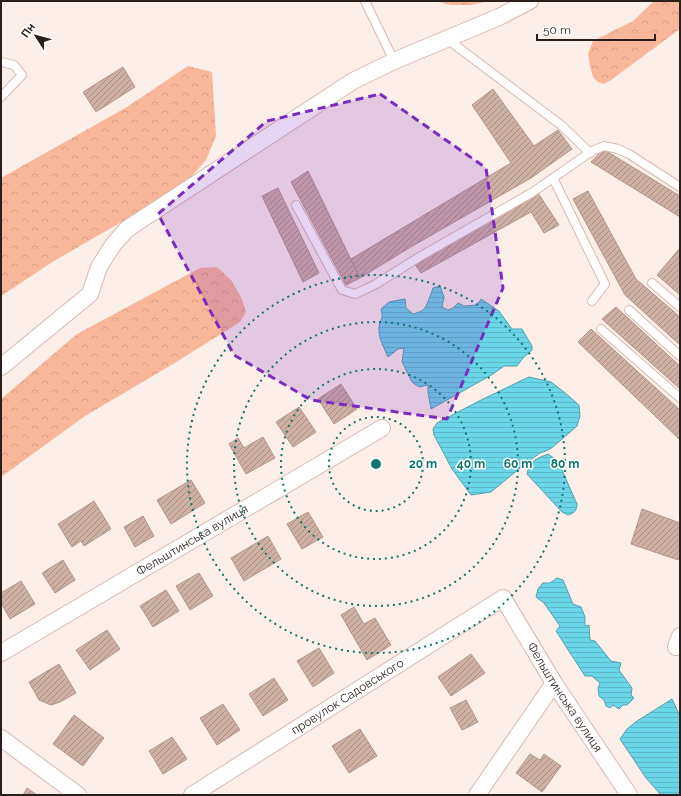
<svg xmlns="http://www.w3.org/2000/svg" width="681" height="796" font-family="Raleway,sans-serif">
	<defs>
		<pattern id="forest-crowns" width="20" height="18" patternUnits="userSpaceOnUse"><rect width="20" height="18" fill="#f9b79a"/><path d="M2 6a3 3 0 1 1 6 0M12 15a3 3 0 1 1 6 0" fill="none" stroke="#d69d84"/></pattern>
		<pattern id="water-rules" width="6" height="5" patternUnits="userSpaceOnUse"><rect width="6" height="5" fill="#6ad6e9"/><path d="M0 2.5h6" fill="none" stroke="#5cb7c7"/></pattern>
		<pattern id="building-hatch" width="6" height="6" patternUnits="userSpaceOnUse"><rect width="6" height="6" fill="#ceb1a4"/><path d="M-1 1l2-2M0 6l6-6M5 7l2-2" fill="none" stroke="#a78f85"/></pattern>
	</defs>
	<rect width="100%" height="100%" fill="#fcefea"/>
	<path fill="url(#forest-crowns)" d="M435,1H489L471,5H451Z
		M654,1H680V29L611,80L604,84L598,82L593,77L590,66L588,54L593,41L633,21Z
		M188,66L212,72L216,136L206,160L182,187L54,261L1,296V178L127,107Z
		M217,267L231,280L242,299L246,312L240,322L173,364L85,416L1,477V399L77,334L200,268Z"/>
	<path fill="url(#water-rules)" stroke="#579fab" d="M440,286L444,297L442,307L448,310L453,308L458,303L464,306L477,305L481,299L499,311L512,329H522L532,346V350L523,358L517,366H504L493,374L431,409L428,392V385L419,387L412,382L402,362L404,348L398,349L388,357C384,348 378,337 379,327C380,318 384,320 381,309L389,302L405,299L406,308L413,314C416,313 420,312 423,310C427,307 431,293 433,288Z
		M529,377L551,382L564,392L579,405L580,416L577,426L553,447L546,451L540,453L526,463L491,492L471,495L452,469L434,435L433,429L437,423L481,400Z
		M548,454L558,461L577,504C577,511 574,513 568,515L562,512L527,474C530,460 536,459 548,454Z
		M557,578L563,580L573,604L581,607L585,617V626L589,625L590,640L595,641L611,661L621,663L619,670L632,688L631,695L634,698L627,705H623L619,709L613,705L610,708L606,706L604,700L599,696L598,688L600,683L592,676H585L556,631L560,626L544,603L536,597L538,589L543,583H550Z
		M672,699L680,716V795H661L646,778L620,739L627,729L637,721Z"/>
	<path fill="url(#building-hatch)" stroke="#b2968a" d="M123,67L135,87L96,112L83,92Z
		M493,89L534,146L558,130L572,149L531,178L409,248L360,278L351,259L511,163L472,105Z
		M603,149L680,196V217L591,162Z
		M308,171L360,278L346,285L291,182Z
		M278,188L319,273L303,282L262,196Z
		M588,191L636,279L680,317V345L625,295L573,199Z
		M538,193L559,225L544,233L531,212L421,273L414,263Z
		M680,248V295L657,275Z
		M616,307L680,366V389L602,319Z
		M591,329L680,410V440L578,342Z
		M341,384L357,409L334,424L318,399Z
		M299,407L316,432L293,447L276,422Z
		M263,437L275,458L246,474L229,444L238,438L244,448Z
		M191,480L205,503L171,524L157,500Z
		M94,501L111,529L84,546L81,541L72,547L58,524Z
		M642,509L680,523V554L678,560L631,544Z
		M308,512L323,537L302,549L287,524Z
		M143,516L154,536L135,547L124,527Z
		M268,536L281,559L244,581L231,558Z
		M63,560L75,580L55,593L42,573Z
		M199,573L213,596L190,610L176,586Z
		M21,581L35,604L10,619L1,603V593Z
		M166,590L179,611L153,627L140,606Z
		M354,607L364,624L375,618L391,645L367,660L341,615Z
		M107,630L120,649L90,670L76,650Z
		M319,648L334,673L313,687L297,661Z
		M471,654L485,673L451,696L438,677Z
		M59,664L76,693L60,702L51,705L39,700L29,682Z
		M274,678L288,700L263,716L249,694Z
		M466,700L478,722L462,730L450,708Z
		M223,704L240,730L217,745L200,718Z
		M74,715L104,738L83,766L53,744Z
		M360,729L377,756L349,773L332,746Z
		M172,737L187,759L163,774L149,751Z
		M530,754L540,760L544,754L561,766L542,792L516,773Z
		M27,788L37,795H23Z"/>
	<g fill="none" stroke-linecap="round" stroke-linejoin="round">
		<g stroke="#d7b9ad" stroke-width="10">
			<path id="service" d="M365,1L394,61
				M447,39L561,125L590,153
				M1,62L14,65L22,75L1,97
				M553,178L605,284L592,301
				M296,205L342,290L355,294L366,289L376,284L421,256L533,192L592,151L604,146L618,149L629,154L680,187
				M652,283L680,307
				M629,310L680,356
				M601,329L680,398"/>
		</g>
		<g stroke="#d7b9ad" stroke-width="18">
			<g id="minor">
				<path d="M1,367L90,294L99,267L113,245L127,229L353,81L394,61L499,17L530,1"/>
				<path d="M676,647L680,636"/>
				<path id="s1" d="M1,653L382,428"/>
				<path d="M1,738L78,795"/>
				<path id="s2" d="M192,795L503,598L554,683L629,795"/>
				<path d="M477,795L554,683"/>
			</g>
		</g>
		<use href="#service" stroke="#fff" stroke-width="8"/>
		<use href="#minor" stroke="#fff" stroke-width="16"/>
	</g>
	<path fill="#7b2cbf" fill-opacity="0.2" stroke="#7b2cbf" stroke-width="3" stroke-dasharray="8 5" stroke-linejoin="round" d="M380,94L486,168L503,288L447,419L311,400L234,355L158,214L267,121Z"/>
	<g fill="none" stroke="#0f766e" stroke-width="2" stroke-dasharray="2 4">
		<circle cx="376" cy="464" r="47"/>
		<circle cx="376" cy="464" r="95"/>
		<circle cx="376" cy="464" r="142"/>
		<circle cx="376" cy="464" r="189"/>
	</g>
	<g text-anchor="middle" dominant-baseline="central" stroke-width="3" stroke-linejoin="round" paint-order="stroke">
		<g font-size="12" fill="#2a1f1b" stroke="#fff">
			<text stroke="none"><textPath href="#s1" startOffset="222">Фельштинська вулиця</textPath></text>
			<text stroke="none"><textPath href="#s2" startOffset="184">провулок Садовського</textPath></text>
			<text stroke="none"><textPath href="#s2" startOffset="485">Фельштинська вулиця</textPath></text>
		</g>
	</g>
	<circle cx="376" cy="464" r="6" fill="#0f766e" stroke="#fff" stroke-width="2"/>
	<g font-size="12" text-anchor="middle" font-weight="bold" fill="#0f766e" stroke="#fff" stroke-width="3" stroke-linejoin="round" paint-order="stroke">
		<text x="423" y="468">20 m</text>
		<text x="471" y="468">40 m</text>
		<text x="518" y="468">60 m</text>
		<text x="565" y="468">80 m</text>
	</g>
	<rect width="681" height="796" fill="none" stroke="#2a1f1b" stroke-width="4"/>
	<g transform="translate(36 36) rotate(306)" stroke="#ffffff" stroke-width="3" paint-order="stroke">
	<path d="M0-3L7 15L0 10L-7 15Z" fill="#2a1f1b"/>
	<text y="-6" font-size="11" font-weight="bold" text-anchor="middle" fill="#2a1f1b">Пн</text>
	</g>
	<path d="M537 34v6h118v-6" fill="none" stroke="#2a1f1b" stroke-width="2"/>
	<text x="543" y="34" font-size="12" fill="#2a1f1b" stroke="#ffffff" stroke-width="3" paint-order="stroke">50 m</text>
</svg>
